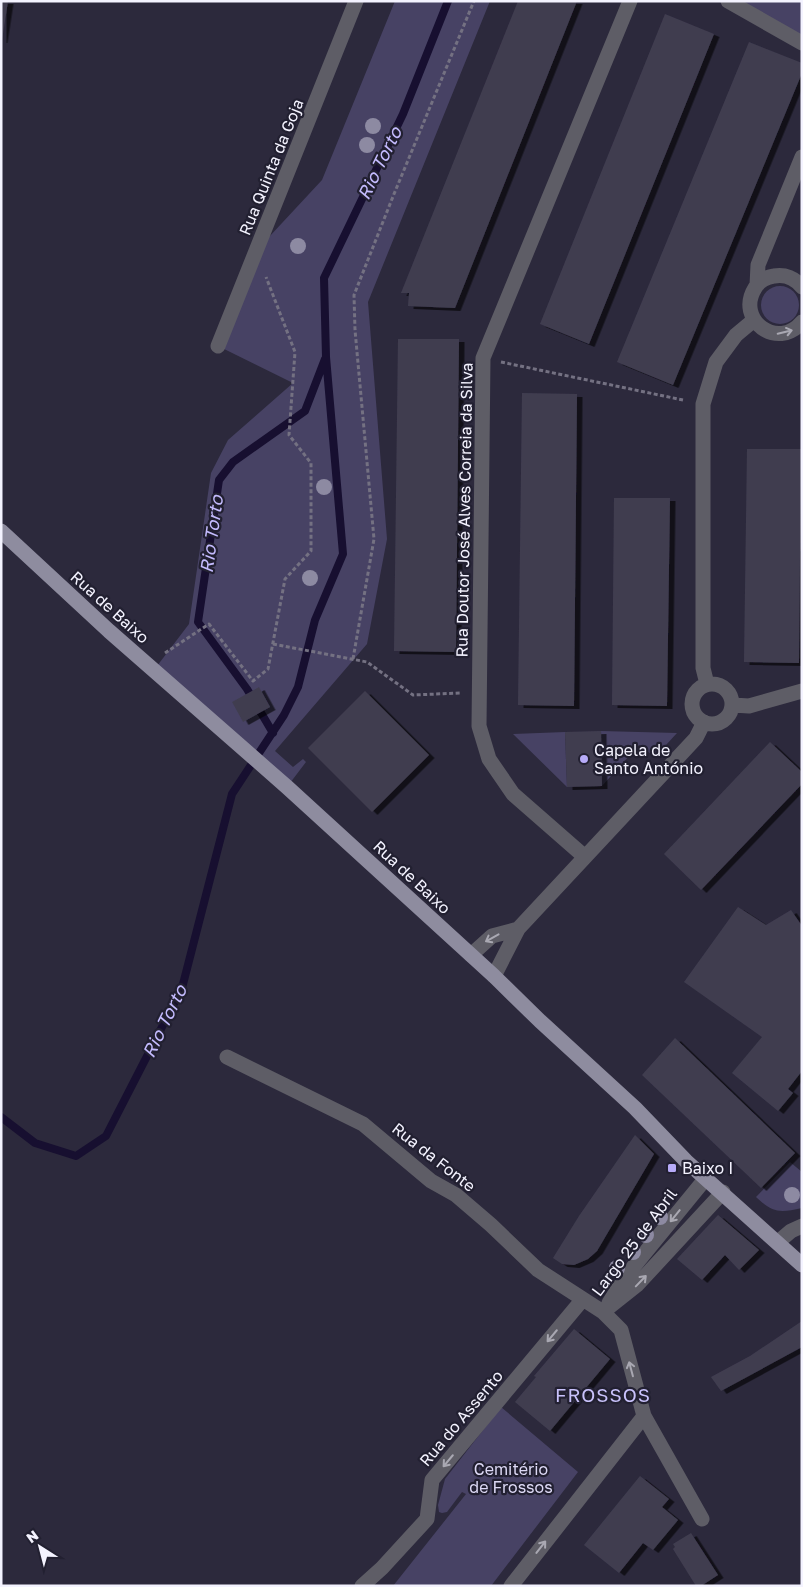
<svg xmlns="http://www.w3.org/2000/svg" width="803" height="1587" font-family="'Golos Text',sans-serif">
	<defs>
		<filter id="shadow"><feDropShadow dx="5.5" dy="3" stdDeviation="0" flood-color="#0009"/></filter>
	</defs>
	<rect width="100%" height="100%" fill="#2c293c"/>
	<path fill="#474264" d="M395,1H490L368,302L387,539L367,644L275,751L293,767L303,759L306,762L287,787L154,670L189,624L211,473L228,440L293,383L218,346L256,251L322,180Z
		M728,1H802V43Z
		M761 305a19 19 0 1 1 38 0a19 19 0 1 1-38 0Z
		M601,731L677,733L655,757L639,745L602,786Z
		M565,732L567,787L513,734Z
		M790,1162L802,1172V1208C779,1213 773,1213 756,1197Z
		M501,1407L578,1472L491,1586H393L466,1494L462,1492L447,1512L442,1513L439,1512L438,1505L445,1479Z"/>
	<g fill="none" stroke-linecap="round" stroke-linejoin="round">
		<path stroke="#170f30" stroke-width="8" d="M273,733L247,689L198,622L219,480L233,462L305,411L325,359
			M1,1117L35,1143L76,1156L106,1136L182,988L232,794L284,715L298,687L315,620L343,554L326,357L324,278L403,114L448,1"/>
	</g>
	<path fill="#403d50" filter="url(#shadow)" d="M1,1H8L2,40H1Z
		M518,1H577L455,308L408,306L409,293H401Z
		M665,14L714,34L589,344L540,324Z
		M749,42L802,63V73L673,385L617,362Z
		M398,339H459L456,652L394,651Z
		M522,393L577,394L574,706L518,705Z
		M747,449H801L799,663L744,662Z
		M614,498H670L667,706L612,705Z
		M259,687L270,707L243,722L232,702Z
		M365,691L429,755L372,812L308,748Z
		M601,731L602,786L567,787L565,732Z
		M770,742L802,772V784L701,890L664,854Z
		M738,907L766,925L791,910L802,926V1071L788,1089L793,1093L778,1111L732,1073L762,1037L684,982Z
		M675,1038L795,1153L761,1188L642,1075Z
		M635,1135L654,1154L597,1251L588,1259L574,1265L562,1264L553,1258L579,1216Z
		M718,1215L759,1250L739,1270L725,1255L702,1280L677,1259Z
		M802,1321V1347L721,1391L711,1377L750,1356Z
		M574,1329L610,1359L550,1431L515,1402L536,1377L534,1376Z
		M640,1476L669,1499L662,1507L678,1520L653,1550L643,1543L619,1573L584,1545Z
		M691,1533L718,1575L701,1586H696L673,1549L675,1547L673,1544Z"/>
	<g fill="none" stroke-linecap="round" stroke-linejoin="round">
		<path stroke="#747182" stroke-width="3" stroke-dasharray="4 2.5" stroke-linecap="butt" d="M501,362L683,400
			M273,644L367,662L413,695L461,693
			M165,653L209,624L253,681L268,669L285,579L311,551V463L289,435L295,352L266,277
			M353,659L374,539L355,330L354,295L394,194L474,1"/>
		<path stroke="#5e5d66" stroke-width="15" d="M728,1L802,43
			M757,285L758,265L802,157
			M802,287C795,278 785,274 774,276C766,277 759,281 755,288C735,320 778,351 802,322
			M218,346L356,1
			M692 704a20 20 0 1 1 40 0a20 20 0 1 1-40 0Z
			M707,684L703,668V404L716,362L736,335L754,320
			M733,705L749,706L802,691
			M585,857L513,794L489,759L479,726L483,358L630,1
			M471,955L492,936L518,929
			M494,976L518,929L696,738L704,722
			M227,1057L363,1124L431,1181L456,1195L491,1225L538,1270L603,1312L621,1330L644,1416L702,1519
			M609,1303L626,1276L706,1178
			M603,1312L637,1285L723,1192
			M362,1586L382,1568L427,1519L432,1480L583,1299
			M511,1586L644,1416"/>
		<path stroke="#5e5d66" stroke-width="15" d="M778,1242L791,1231L802,1226"/>
		<path stroke="#8e8c9f" stroke-width="15" d="M1,531L109,631L287,787L494,976L540,1021L635,1108L686,1161L802,1265"/>
	</g>
	<g fill="#8d8aa2">
		<circle cx="373" cy="126" r="8"/>
		<circle cx="367" cy="145" r="8"/>
		<circle cx="298" cy="246" r="8"/>
		<circle cx="324" cy="487" r="8"/>
		<circle cx="310" cy="578" r="8"/>
		<circle cx="792" cy="1195" r="8"/>
		<circle cx="660" cy="1217" r="8"/>
		<circle cx="646" cy="1235" r="8"/>
		<circle cx="633" cy="1252" r="8"/>
		<circle cx="617" cy="1268" r="8"/>
	</g>
	<defs><path id="oneway-shaft" d="M-6 0H5M1.5-3L5.5 0L1.5 3" fill="none" stroke-width="1.6" stroke-linecap="round" stroke-linejoin="round" transform="scale(1.25)"/></defs>
	<g stroke="#a9a8b2">
		<use href="#oneway-shaft" transform="translate(785 332) rotate(-13)"/>
		<use href="#oneway-shaft" transform="translate(492 938) rotate(151)"/>
		<use href="#oneway-shaft" transform="translate(675 1216) rotate(129)"/>
		<use href="#oneway-shaft" transform="translate(641 1281) rotate(-46)"/>
		<use href="#oneway-shaft" transform="translate(552 1336) rotate(130)"/>
		<use href="#oneway-shaft" transform="translate(631 1369) rotate(-105)"/>
		<use href="#oneway-shaft" transform="translate(448 1461) rotate(130)"/>
		<use href="#oneway-shaft" transform="translate(541 1547) rotate(-52)"/>
	</g>
	<g fill="#b7abf8" stroke="#222031" stroke-width="2">
		<circle cx="584" cy="759" r="5"/>
		<rect x="667" y="1163" width="10" height="10" rx="2.5"/>
	</g>
	<g text-anchor="middle" dominant-baseline="central" stroke-width="4.5" stroke-linejoin="round" paint-order="stroke">
		<g font-size="16" fill="#f4f3ff" stroke="#222031">
			<text transform="translate(271 167) rotate(-68)">Rua Quinta da Goja</text>
			<text transform="translate(464 510) rotate(-89)">Rua Doutor José Alves Correia da Silva</text>
			<text transform="translate(110 607) rotate(42)">Rua de Baixo</text>
			<text transform="translate(412 877) rotate(43)">Rua de Baixo</text>
			<text transform="translate(434 1157) rotate(38)">Rua da Fonte</text>
			<text transform="translate(634 1242) rotate(-53)">Largo 25 de Abril</text>
			<text transform="translate(461 1418) rotate(-50)">Rua do Assento</text>
		</g>
		<g font-size="16" fill="#f4f3ff" stroke="#222031" text-anchor="start">
			<text x="594" y="750">Capela de<tspan x="594" dy="18">Santo António</tspan></text>
			<text x="682" y="1168">Baixo I</text>
		</g>
		<g font-size="16" fill="#ddd9f5" stroke="#222031">
			<text x="511" y="1469">Cemitério<tspan x="511" dy="18">de Frossos</tspan></text>
		</g>
		<g font-size="18" font-style="italic" fill="#c4bbfe" stroke="#222031">
			<text transform="translate(379 163) rotate(-64)">Rio Torto</text>
			<text transform="translate(211 534) rotate(-82)">Rio Torto</text>
			<text transform="translate(164 1021) rotate(-64)">Rio Torto</text>
		</g>
		<g font-size="19" letter-spacing="1" fill="#c9c2fb" stroke="#222031">
			<text x="603" y="1394">FROSSOS</text>
		</g>
	</g>
	<rect width="803" height="1587" fill="none" stroke="#f4f3ff" stroke-width="5"/>
	<g transform="translate(40 1547) rotate(324)" stroke="#222031" stroke-width="4" paint-order="stroke">
	<path d="M0-4L9 19L0 12L-9 19Z" fill="#f4f3ff"/>
	<text y="-8" font-size="14" font-weight="bold" text-anchor="middle" fill="#f4f3ff">N</text>
	</g>
</svg>
